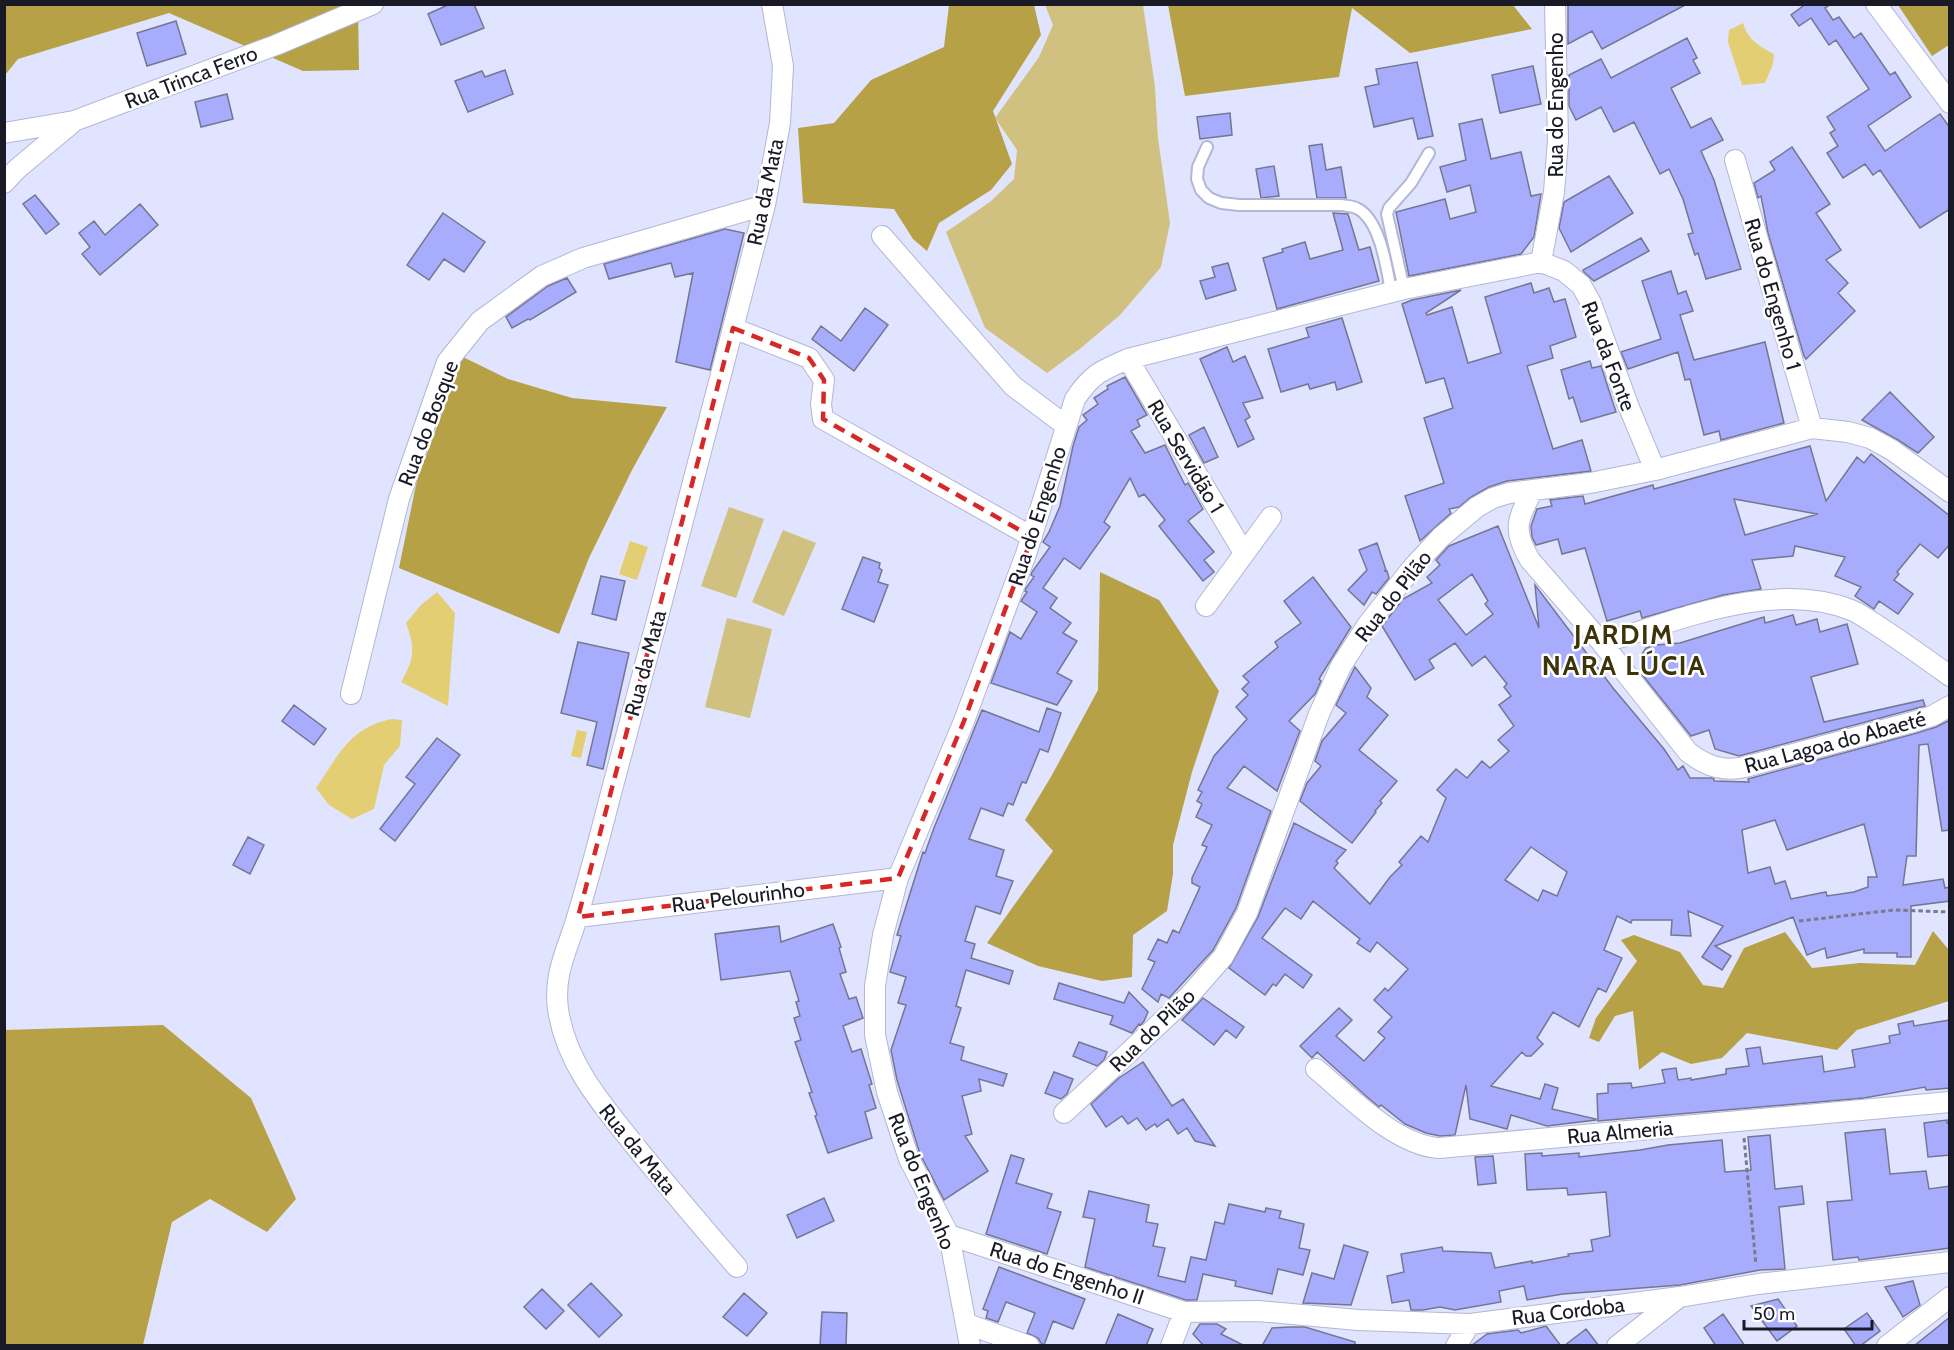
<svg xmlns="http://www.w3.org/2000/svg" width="1954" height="1350" font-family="Cabin,sans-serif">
	<rect width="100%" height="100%" fill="#e1e4fe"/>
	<path fill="#d1c180" d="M1045,5H1143L1155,87L1158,138L1170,223L1161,267L1120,315L1081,348L1047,373L985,328L946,232L990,202L1014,179L1017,150L995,118L1039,57L1053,25Z
		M729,507L764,519L736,598L701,586Z
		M783,530L816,543L784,616L752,602Z
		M727,618L772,629L750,718L705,707Z"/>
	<path fill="#b6a146" d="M5,5H358L359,70L303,71L169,13L18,59L5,75Z
		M949,5H1034L1041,35L993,111L1012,164L991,190L939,223L927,251L913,239L894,209L803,203L798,128L834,123L871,80L944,47Z
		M1168,5H1513L1532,29L1410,53L1352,8L1339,77L1185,96Z
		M1898,5H1949V45L1932,56Z
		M463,357L508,379L572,398L667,407L632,470L589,558L559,634L399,568L417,480Z
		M1100,572L1159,600L1219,691L1192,772L1173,845V874L1167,911L1133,935L1132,977L1102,981L1038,966L987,943L1053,851L1025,820L1052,775L1098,690Z
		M1933,931L1949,950V1001L1857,1030L1837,1050L1747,1033L1722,1058L1691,1064L1662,1052L1639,1070L1633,1011L1615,1016L1599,1042L1589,1038L1596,1018L1637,961L1621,940L1634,935L1680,952L1703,985L1723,988L1744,948L1785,932L1812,968L1860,963L1915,965Z
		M163,1025L251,1098L296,1199L267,1232L210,1199L172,1222L143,1345H5V1030Z"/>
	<path fill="#e4ce74" d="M1743,23C1748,40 1759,46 1774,54L1773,64L1765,83L1742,85L1728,42L1729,30Z
		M630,541L648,547L637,580L619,574Z
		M437,592L455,613L448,706L401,682C415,658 415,648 406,623L421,605Z
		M392,719L402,720L400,746L384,765L374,809L352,819L329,805L316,788C338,756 350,727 392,719Z
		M577,730L587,732L581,758L571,756Z"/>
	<path fill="#a8acfc" stroke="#747692" stroke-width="1.5" fill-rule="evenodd" d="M450,4H474L484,28L441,45L428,14Z
		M1568,4H1687L1602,49L1592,31L1568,44Z
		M1802,4H1831L1825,8L1833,20L1839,17L1854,38L1861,33L1890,75L1895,72L1911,97L1868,126L1885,151L1940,114L1950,128V209L1920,228L1880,170L1873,175L1865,164L1843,178L1827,153L1838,146L1830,133L1835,130L1827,117L1869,89L1836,40L1829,45L1811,18L1799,26L1791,15L1803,6Z
		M176,21L186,54L147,66L137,33Z
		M1687,38L1697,58L1693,60L1700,73L1671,88L1691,128L1711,118L1723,140L1701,151L1714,180L1741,269L1706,279L1698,253L1695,255L1688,234L1693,233L1683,199L1669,169L1660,174L1634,122L1614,132L1601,107L1576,120L1569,106V75L1601,59L1611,78Z
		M1417,62L1433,136L1418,139L1413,118L1374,127L1365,87L1379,84L1376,69Z
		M1533,66L1541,104L1500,113L1492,75Z
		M505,70L513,94L468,112L455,81L482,71L485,77Z
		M227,94L233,119L201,127L195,102Z
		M1230,113L1232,135L1200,139L1197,117Z
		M1482,119L1491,159L1521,152L1531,196L1541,194L1534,237L1521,254L1409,276L1396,212L1445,199L1450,219L1476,212L1470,185L1447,192L1440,167L1466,160L1459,124Z
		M1322,144L1326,170L1341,167L1346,198H1317L1309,146Z
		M1792,147L1830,204L1816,213L1841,250L1826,260L1848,283L1838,293L1855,311L1806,359L1804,356L1768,233L1761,196L1758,198L1754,183L1775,170L1770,162Z
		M1274,166L1279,196L1261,198L1256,169Z
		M1609,176L1633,213L1571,252L1559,228L1564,202Z
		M35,195L59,224L46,234L23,204Z
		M140,204L158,225L100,275L82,254L90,247L79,233L94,221L105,235Z
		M443,213L485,242L464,272L444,259L429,280L407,265Z
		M1333,213L1348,214L1359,250L1370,247L1379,281L1277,309L1263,258L1283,252L1282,249L1305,242L1310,259L1343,250Z
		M725,229L744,233L710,370L676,362L693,273L675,277L671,263L609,279L604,264Z
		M1641,238L1649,251L1594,281L1584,272L1583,270Z
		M1228,263L1236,290L1206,299L1200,281L1215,277L1212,267Z
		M1671,271L1678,294L1686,291L1693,311L1680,315L1694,360L1765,342L1784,423L1721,440L1719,431L1704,435L1690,379L1685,380L1678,352L1628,369L1621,352L1661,339L1642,281Z
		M567,278L576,292L530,320L528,319L512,328L506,317L548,286Z
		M1531,283L1534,293L1549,288L1554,302L1565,299L1576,337L1550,346L1553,358L1527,366L1553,449L1582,440L1591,471L1507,481L1489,487L1471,497L1459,507L1449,509L1451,513L1420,541L1405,496L1444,483L1424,418L1453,408L1444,378L1426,383L1402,304L1412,300L1461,290L1426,313L1427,315L1452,307L1468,363L1501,353L1485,297Z
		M865,308L888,325L854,371L812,339L821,326L841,341Z
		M1342,318L1362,382L1337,390L1335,382L1310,389L1308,384L1281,392L1268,349L1309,337L1306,328Z
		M1227,347L1233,362L1245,356L1263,398L1243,403L1250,417L1245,420L1254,439L1238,447L1200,359Z
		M1590,361L1592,368L1601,366L1616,412L1581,422L1573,397L1569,399L1561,370Z
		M1125,377L1147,415L1137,420L1140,426L1131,431L1145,453L1165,445L1185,485L1188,483L1203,509L1188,521L1214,552L1204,560L1214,572L1203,581L1159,526L1165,520L1144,494L1139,497L1130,478L1104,522L1110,527L1080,569L1064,558L1043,588L1057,598L1050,608L1071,623L1063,633L1077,641L1057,673L1072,681L1057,705L991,683L1010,632L1021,639L1037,612L1021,601L1027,592L1025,591L1026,588L1034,577L1031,575L1032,572L1050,547L1043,542L1049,532L1060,506L1073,446L1079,427L1087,420L1083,415L1098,404L1094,398L1108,389L1107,386Z
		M1890,392L1934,437L1918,453L1898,440L1862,420Z
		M1204,427L1218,457L1204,463L1189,435Z
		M1810,446L1826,501L1857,457L1864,463L1871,454L1950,516V544L1938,558L1920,544L1897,572L1899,574L1894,580L1913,594L1898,614L1879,601L1874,609L1855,596L1861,587L1835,576L1845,557L1795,546L1793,556L1752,560L1761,589L1723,595L1642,618L1640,611L1607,621L1585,548L1562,554L1558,539L1536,545L1532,537L1531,526L1537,509L1552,506L1550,500L1583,496L1585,504L1653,485L1654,489ZM1734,499L1817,514H1818L1745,535Z
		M1498,526L1539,628L1535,585L1613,688L1664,749L1678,770L1683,766L1690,778H1712L1714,779V781L1749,782L1748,779L1917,733L1936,727L1950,720V830L1942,831L1928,744L1919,745L1916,856H1907L1903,885L1943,879L1945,888L1950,887V901L1911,906V957H1897V953H1864V949L1827,958L1825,948L1807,955L1793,917L1715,946L1731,956L1722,970L1702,957L1723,926L1688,911L1691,936L1671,935L1672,920H1632L1631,923L1617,916L1604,950L1622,958L1606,992L1598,988L1579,1027L1553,1012L1537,1038L1543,1044L1531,1056H1526L1522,1052L1491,1086L1540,1099L1545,1084L1558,1088L1552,1109L1596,1119V1120L1547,1126L1511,1115L1507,1129L1470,1119L1466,1085L1455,1135L1440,1136L1426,1133L1405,1124L1381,1105L1379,1107L1366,1096L1317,1052L1312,1058L1300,1046L1339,1008L1352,1020L1336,1036L1364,1061L1385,1038L1378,1032L1392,1017L1374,1000L1385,988L1388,991L1408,969L1377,942L1370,952L1357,943L1360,939L1313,901L1301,919L1285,908L1262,938L1312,975L1303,988L1285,974L1276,986L1273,984L1265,995L1229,968L1258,917L1294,823L1346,850L1336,861L1338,863L1334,868L1370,904L1390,877L1402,865L1399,862L1421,836L1428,842L1446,798L1437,790L1456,769L1467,778L1482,761L1490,768L1509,751L1498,740L1514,726L1499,705L1511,696L1504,687L1507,684L1485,656L1472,666L1455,643L1429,660L1434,668L1415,680L1382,626L1403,599L1432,583L1427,577L1440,565L1436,560L1449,546ZM1472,574L1488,601L1485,604L1493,614L1466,635L1438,600ZM1775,820L1787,850L1864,824L1877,877H1868V887L1854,892L1827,896L1826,892L1791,899L1785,881L1775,884L1770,867L1748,873L1742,830ZM1531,847L1567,872L1557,896L1543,890L1538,901L1505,880Z
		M1377,543L1386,570L1384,571H1387L1389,578L1376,594L1372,592L1364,605L1348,590L1367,570L1359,550Z
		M863,557L880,563L879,568L882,570L878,582L888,585L874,622L842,609Z
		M601,576L625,581L616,620L592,614Z
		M1313,577L1351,627L1319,679L1321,681L1315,694L1289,721L1300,731L1277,791L1244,766L1227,788L1271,811L1236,908L1213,950L1169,998L1161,994L1158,1002L1142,989L1155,962L1148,959L1158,939L1167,943L1173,930L1179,933L1200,887L1192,883V878L1207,847L1202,845L1212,825L1196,817L1202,804L1197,801L1202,792L1198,790L1214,756L1247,719L1236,707L1248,695L1242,689L1249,682L1243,676L1278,647L1275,642L1301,623L1284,601Z
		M1793,615L1796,625L1817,619L1820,632L1847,624L1858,664L1811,677L1824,722L1923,700L1925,706L1739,756L1715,749L1709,730L1691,736L1640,672V657L1646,648L1656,645L1680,643L1764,617L1765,623Z
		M578,642L629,653L603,769L587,765L597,722L561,713Z
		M1355,667L1371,688L1367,697L1388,715L1359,750L1397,781L1380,801L1382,803L1375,811L1376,812L1352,843L1300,801L1307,783L1321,766L1315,761L1322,741L1346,713L1336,705Z
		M294,705L326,729L314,745L282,721Z
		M1047,708L1061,713L1048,752L1040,749L1026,783L1022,782L1013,805L1008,803L1003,816L981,808L969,839L1004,850L996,876L1013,881L1000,914L976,906L965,941L975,944L971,958L1013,971L1009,984L966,970L956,1006L961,1008L950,1043L964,1047L961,1060L1007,1074L1003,1086L979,1079L981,1091L962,1096L972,1134L965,1136L988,1171L944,1200L920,1154L897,1080L891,1050L906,1005L898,1003L906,977L890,972L901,936L897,935L923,852L925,853L934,828L982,710L1039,732Z
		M437,738L460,755L395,841L380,829L415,784L406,777Z
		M248,837L264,845L250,874L233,865Z
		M833,924L841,947L839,948L846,972L840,974L849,999L856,997L863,1018L843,1026L852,1052L861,1049L872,1084L869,1085L876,1108L865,1112L872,1138L828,1153L815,1116L817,1115L809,1093L812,1092L795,1042L801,1040L794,1018L800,1016L796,1002L799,1001L790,971L721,980L715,934L779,926L781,942Z
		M1059,983L1124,1003L1129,992L1148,1012L1144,1021L1141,1025L1139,1024L1132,1033L1110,1024L1113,1016L1054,999Z
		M1203,998L1244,1027L1236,1038L1226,1030L1214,1045L1182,1020Z
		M1950,1020V1088L1926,1090L1925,1087L1864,1098L1598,1121L1597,1094L1608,1093V1084L1631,1083L1632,1088L1665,1083L1662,1070L1676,1068L1678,1080L1691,1078V1080L1726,1074V1069L1749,1066L1746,1049L1760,1047L1763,1064L1822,1056L1824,1072L1855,1067L1852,1050L1890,1043L1889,1036L1900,1034L1898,1024L1913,1021L1914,1026Z
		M1079,1042L1107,1052L1104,1060L1097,1066L1073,1056Z
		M1143,1062L1172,1106L1183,1099L1215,1146L1195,1141L1187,1128L1178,1134L1168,1119L1157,1127L1155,1124L1146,1130L1137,1118L1128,1124L1122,1116L1106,1127L1091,1104L1119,1078Z
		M1054,1072L1073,1079L1067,1094L1061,1099L1045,1093Z
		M1947,1120V1123H1950V1155L1928,1157L1924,1123Z
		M1885,1129L1890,1174L1926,1171L1929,1189L1950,1186V1248L1859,1260L1858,1257L1833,1260L1827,1202L1852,1200L1845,1133Z
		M1770,1135L1775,1189L1802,1186L1804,1204L1779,1207L1785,1269L1760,1270L1680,1285L1563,1294L1527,1300L1524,1286L1499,1291L1501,1302L1455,1310L1440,1307L1423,1310H1411L1409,1300L1392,1303L1387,1276L1404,1272L1401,1254L1442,1247L1443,1251L1491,1253L1495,1268L1532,1261V1263L1543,1261L1569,1256L1568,1254L1593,1251L1591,1240L1610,1236L1606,1192L1568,1195L1567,1188L1527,1190L1525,1154L1542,1153V1156L1579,1153V1157L1640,1150L1668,1145L1722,1140L1725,1172L1751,1170L1748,1137Z
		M1011,1155L1024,1159L1016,1183L1052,1194L1047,1208L1061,1212L1047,1254L986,1234Z
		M1493,1156L1496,1183L1478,1185L1475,1157Z
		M1089,1191L1149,1205L1146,1222L1158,1224L1153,1246L1165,1248L1158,1276L1185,1282L1191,1257L1206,1260L1215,1222L1224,1224L1229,1204L1265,1212L1266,1208L1281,1211L1279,1218L1304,1224L1299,1248L1310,1250L1303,1275L1278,1269L1272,1294L1235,1286L1236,1281L1203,1274L1197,1300H1186L1085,1267L1095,1219L1083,1217Z
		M824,1198L834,1221L797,1238L787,1215Z
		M1344,1245L1368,1252L1351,1305L1303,1303L1312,1273L1334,1279Z
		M999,1267L1085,1299L1073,1329L1053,1321L1044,1345L1041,1343L1038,1338L1027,1333L1035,1313L1006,1302L998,1322L986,1318L988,1311L983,1309Z
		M1913,1281L1920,1305L1903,1317L1885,1287Z
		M591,1283L622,1315L599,1337L568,1305Z
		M542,1289L564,1311L546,1329L524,1307Z
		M744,1293L767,1313L747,1336L723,1317Z
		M1778,1299L1797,1326L1777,1341L1751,1306Z
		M822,1312L847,1313L846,1346H820Z
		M1867,1313L1880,1331L1860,1346H1856L1844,1329Z
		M1118,1314L1153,1329L1146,1346H1105Z
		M1723,1314L1745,1346H1716L1704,1328Z
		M1950,1317V1346H1914Z
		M1200,1324H1217L1226,1329L1221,1334L1245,1346H1204L1193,1334Z
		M1546,1326L1561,1346H1471L1487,1334L1518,1330L1521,1333Z
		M1290,1327H1305L1355,1342V1346H1262L1272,1328Z
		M1586,1329L1599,1346H1564Z"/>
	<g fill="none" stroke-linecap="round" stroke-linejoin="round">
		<g stroke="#b3b6d5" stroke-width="14">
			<path id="lane" d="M1207,147L1198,167L1197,179L1201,190L1209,198L1221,203L1239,205H1342C1346,206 1352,206 1356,208C1380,218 1387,269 1391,292
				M1404,289L1387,214L1389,208L1411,183L1429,153"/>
		</g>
		<g stroke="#b3b6d5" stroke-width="22">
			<path id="street" d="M1876,4L1950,103
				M4,133L74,121L276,45L373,4
				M1735,160L1812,428
				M4,183L17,169L72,123
				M882,236L1013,386L1065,425
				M1541,262L1554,192L1558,140L1555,4
				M1541,262L1564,271L1581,285L1591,303L1628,405L1655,470
				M733,328L809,358L824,380L821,404L823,419L1032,537
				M1128,359L1244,553
				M1533,490C1517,519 1512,530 1530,560L1602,643L1688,752C1706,766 1722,772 1745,767L1913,722L1932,716L1950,706
				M1206,606L1271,517
				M1602,643C1678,621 1773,579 1851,610C1859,613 1867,619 1875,624C1900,640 1925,658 1950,676
				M351,694L399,499L447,362L480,321L542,276L583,258L765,205
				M578,917L898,878
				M1316,1069C1350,1097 1395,1145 1439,1148L1950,1102
				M1064,1113L1189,996L1223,957L1247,913L1319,714L1341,666L1368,624L1413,567L1441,537L1477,507L1493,498L1509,493L1590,483L1655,470L1812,428L1848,432L1870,438L1892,450L1950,492
				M949,1235L1184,1312L1258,1311L1358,1320L1470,1324L1680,1297L1758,1284L1950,1262
				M737,1267C704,1229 672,1191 640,1152C606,1109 566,1066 558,1009C553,972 569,947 578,914C590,875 600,836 610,797C663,600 714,402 765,205L780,123L783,66L772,4
				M967,1324L1029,1346
				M970,1346L949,1235L909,1159L887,1092L875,1035V986L883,935L898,878L964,721L1026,554L1075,399C1092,374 1100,371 1128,359L1404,289L1541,262
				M1171,1346L1184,1312
				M1456,1346L1470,1324
				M1617,1346L1678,1298
				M1887,1346L1950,1297"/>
		</g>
		<path stroke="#797b8d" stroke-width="3" stroke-dasharray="4.5 3" stroke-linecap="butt" d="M1799,921L1894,910L1950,912
			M1744,1138L1756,1265"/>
		<use href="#lane" stroke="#fff" stroke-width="10"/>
		<use href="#street" stroke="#fff" stroke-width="20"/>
	</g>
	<path fill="none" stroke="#d62828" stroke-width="4.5" stroke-dasharray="12 8" stroke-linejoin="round" d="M733,328L809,358L824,380L823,419L1032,537L964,721L898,878L578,917Z"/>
	<g text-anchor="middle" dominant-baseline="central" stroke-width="5" stroke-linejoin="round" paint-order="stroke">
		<g font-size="21" fill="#191a25" stroke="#fff">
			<text transform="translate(191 77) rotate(-21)">Rua Trinca Ferro</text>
			<text transform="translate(1555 105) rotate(-90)">Rua do Engenho</text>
			<text transform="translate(765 192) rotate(-78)">Rua da Mata</text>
			<text transform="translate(1773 294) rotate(74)">Rua do Engenho 1</text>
			<text transform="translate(1609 356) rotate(69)">Rua da Fonte</text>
			<text transform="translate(428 423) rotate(-69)">Rua do Bosque</text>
			<text transform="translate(1186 456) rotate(59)">Rua Servidão 1</text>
			<text transform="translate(1037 516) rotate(-72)">Rua do Engenho</text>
			<text transform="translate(1393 596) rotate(-52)">Rua do Pilão</text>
			<text transform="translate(645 663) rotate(-75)">Rua da Mata</text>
			<text transform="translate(1835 742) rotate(-15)">Rua Lagoa do Abaeté</text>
			<text transform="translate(738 897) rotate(-7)">Rua Pelourinho</text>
			<text transform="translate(1152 1030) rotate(-44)">Rua do Pilão</text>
			<text transform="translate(1620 1132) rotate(-5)">Rua Almeria</text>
			<text transform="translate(638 1149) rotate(51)">Rua da Mata</text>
			<text transform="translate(922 1181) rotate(68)">Rua do Engenho</text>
			<text transform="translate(1067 1273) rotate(18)">Rua do Engenho II</text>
			<text transform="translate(1568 1311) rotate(-7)">Rua Cordoba</text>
		</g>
		<g font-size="27" font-weight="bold" letter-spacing="1.5" fill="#3d3409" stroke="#fff">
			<text x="1624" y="634">JARDIM<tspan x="1624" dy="31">NARA LÚCIA</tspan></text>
		</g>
	</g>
	<rect width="1954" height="1350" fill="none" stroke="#191a25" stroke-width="12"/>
	<path d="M1744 1320v9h128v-9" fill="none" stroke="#191a25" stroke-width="3"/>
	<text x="1753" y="1320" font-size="18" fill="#191a25" stroke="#ffffff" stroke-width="4.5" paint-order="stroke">50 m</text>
</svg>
